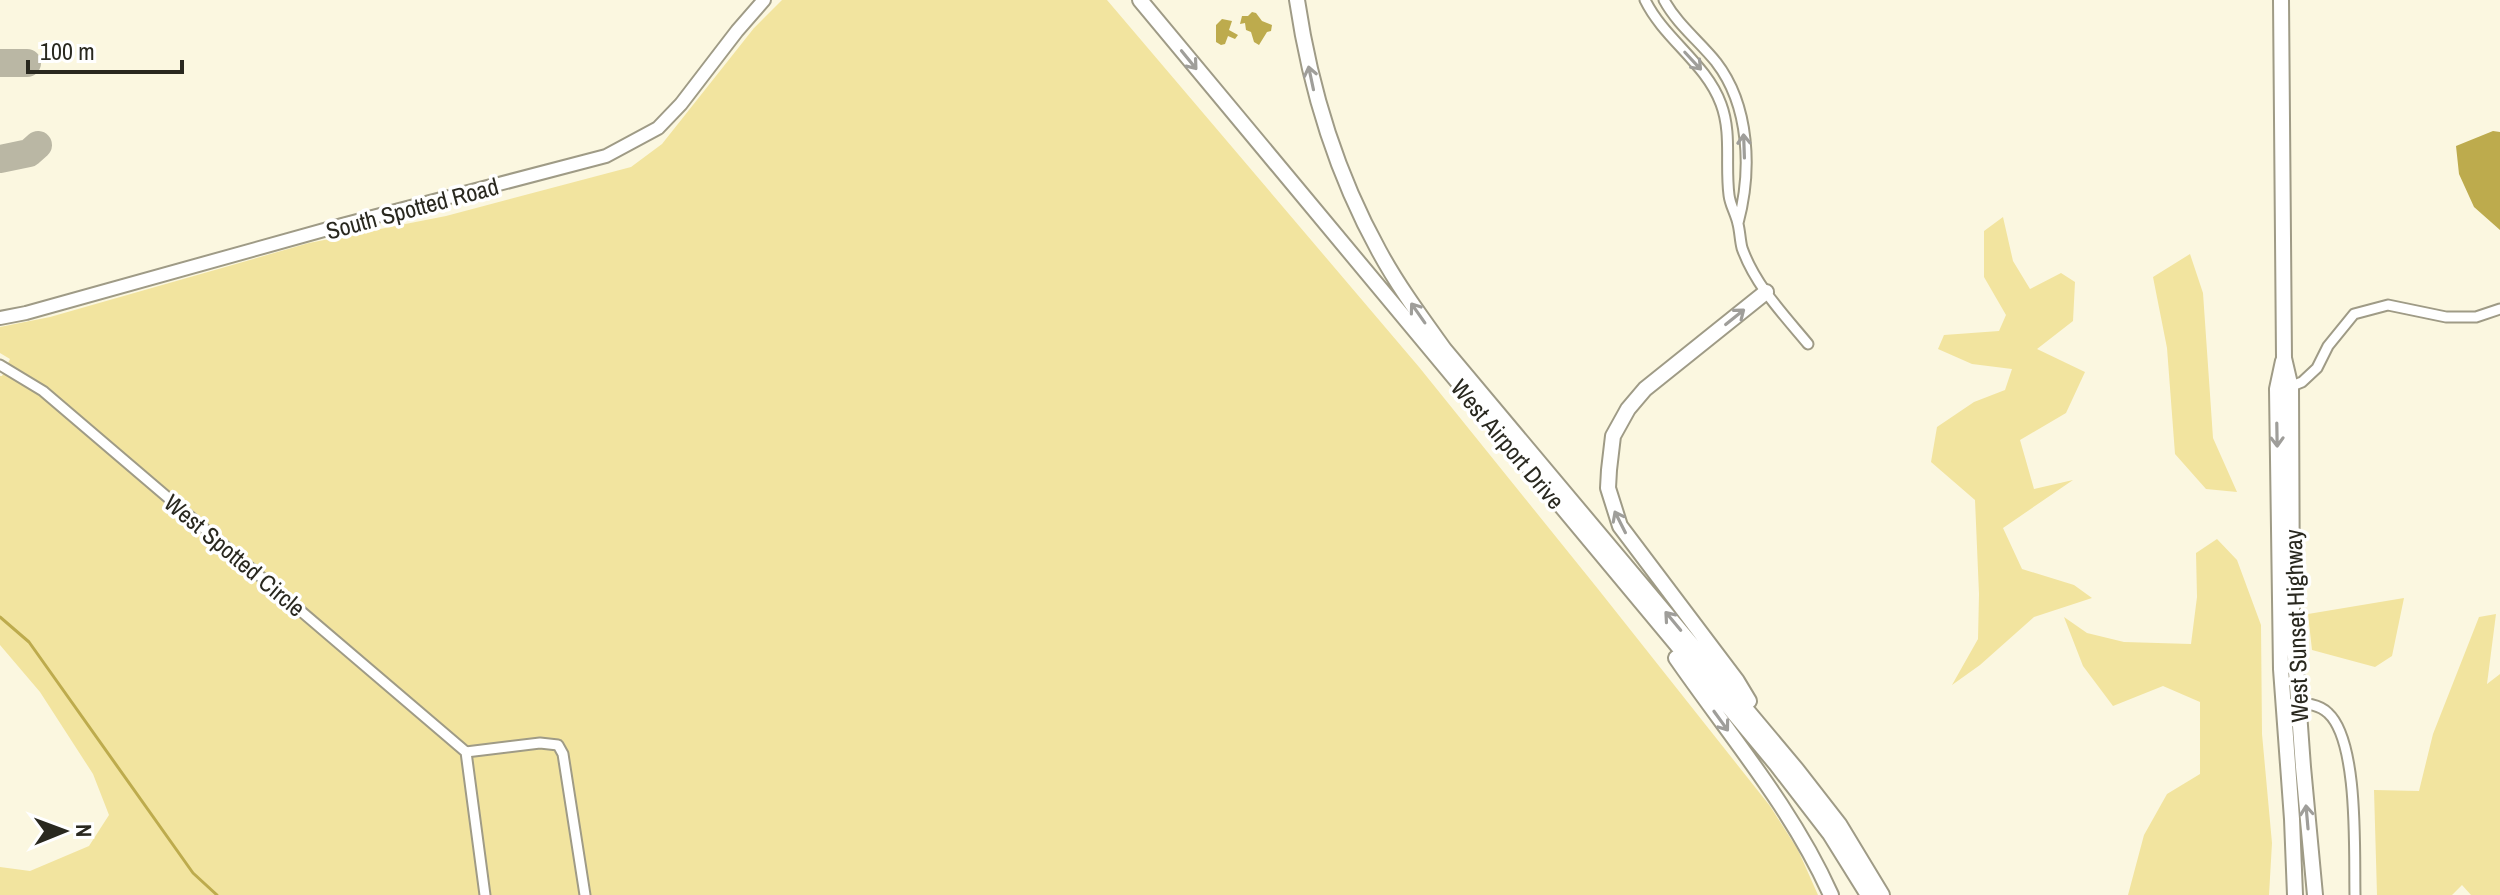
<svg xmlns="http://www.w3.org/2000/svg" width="2500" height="895" font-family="'Archivo Narrow',sans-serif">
	<rect width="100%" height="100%" fill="#fbf7e0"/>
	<path fill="#f2e49f" d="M782,0H1107L1419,367L1598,589L1770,806L1798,850L1818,895H0V867L30,871L89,846L109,815L93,774L40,692L0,645V376H2L10,359L0,353V327L50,317L309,243L446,216L631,167L662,144L754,28Z
		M2003,217L2013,261L2030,289L2061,273L2075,282L2073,321L2037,349L2085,372L2066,413L2020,440L2034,489L2073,480L2003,528L2022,569L2074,585L2092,598L2034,617L1980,665L1952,685L1978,639L1979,594L1975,500L1931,462L1937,427L1974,402L2005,390L2012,369L1972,364L1938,349L1944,335L1999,331L2006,315L1984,277V231Z
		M2190,254L2203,293L2213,438L2237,492L2206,489L2175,454L2167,348L2153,277Z
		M2217,539L2237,560L2261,625L2262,734L2272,843L2269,895H2128L2144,835L2167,794L2200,774V702L2163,686L2113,706L2083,666L2064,617L2087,633L2124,642L2191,644L2197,597L2196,553Z
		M2404,598L2392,656L2375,667L2312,650L2308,614Z
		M2496,614L2487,684L2500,674V895H2471L2462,885L2452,895H2377L2374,790L2419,791L2433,734L2479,617Z"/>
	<path fill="#bdab4d" d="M1252,12L1256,13L1262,21L1272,25L1271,31L1267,32L1259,45L1254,42L1251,32L1246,30L1245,23L1240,24L1242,16H1248Z
		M1222,19L1232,21L1229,30L1238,35L1235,39L1228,36L1225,44L1221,45L1216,42V25Z
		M2493,131L2500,132V230L2474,207L2459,174L2456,146Z"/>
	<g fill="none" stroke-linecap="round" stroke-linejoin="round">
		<path stroke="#bdab4d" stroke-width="3" d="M0,617L29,642L193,873L217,895"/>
		<path stroke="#bab7a4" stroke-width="28" d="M0,63H27
			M0,159L29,153L38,145"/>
		<g stroke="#9f9b86" stroke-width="13">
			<path id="minor" d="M1645,0C1664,39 1706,63 1721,104C1732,133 1725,164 1729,195C1730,205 1736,214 1738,224C1740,232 1740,240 1742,248C1755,285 1784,315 1808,344
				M1664,0C1677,24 1699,41 1716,62C1750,106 1752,171 1738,223
				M0,365L43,391L466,752L485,895
				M2287,388L2302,382L2317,368L2328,346L2354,314L2388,305L2446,317H2476L2500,309
				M2293,703C2305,703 2319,704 2328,713C2359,741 2354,853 2355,895
				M466,752L540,743L558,745L563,754L585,895"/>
		</g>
		<g stroke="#9f9b86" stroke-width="16">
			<path id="secondary" d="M0,318L26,313L342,225L606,156L658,128L681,104L737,31L764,0"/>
		</g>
		<g stroke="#9f9b86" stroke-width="18">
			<path id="primary" d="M1140,0L1776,764L1830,834L1868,895
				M1297,0C1310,88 1336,173 1379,251C1398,286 1421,317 1444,349L1797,770L1839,824L1882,895
				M2281,0L2284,358L2291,388L2292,616L2303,767L2315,895
				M2283,361L2277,389L2281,669L2292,819L2295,895
				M1676,658C1730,736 1792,808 1831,895
				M1749,701L1737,681L1620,526L1608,488L1609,470L1613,436L1628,409L1645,389L1766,292"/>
		</g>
		<use href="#minor" stroke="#fff" stroke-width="9"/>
		<use href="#secondary" stroke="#fff" stroke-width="12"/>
		<use href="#primary" stroke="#fff" stroke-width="14"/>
	</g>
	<defs><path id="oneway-shaft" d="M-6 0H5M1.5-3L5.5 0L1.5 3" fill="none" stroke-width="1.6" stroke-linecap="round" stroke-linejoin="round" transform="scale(2)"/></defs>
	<g stroke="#9f9e9a">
		<use href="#oneway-shaft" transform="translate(1189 60) rotate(51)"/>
		<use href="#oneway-shaft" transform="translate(1693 61) rotate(47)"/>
		<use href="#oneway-shaft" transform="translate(1311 78) rotate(-102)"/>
		<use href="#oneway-shaft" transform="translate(1744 146) rotate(-92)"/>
		<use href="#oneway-shaft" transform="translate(1418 313) rotate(-125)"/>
		<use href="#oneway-shaft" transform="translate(1735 317) rotate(-39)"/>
		<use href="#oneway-shaft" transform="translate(2277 435) rotate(89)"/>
		<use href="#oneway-shaft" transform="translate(1620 522) rotate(-117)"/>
		<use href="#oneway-shaft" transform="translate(1673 621) rotate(-130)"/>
		<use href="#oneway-shaft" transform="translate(1721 721) rotate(54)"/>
		<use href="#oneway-shaft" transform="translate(2307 817) rotate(-95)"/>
	</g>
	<g text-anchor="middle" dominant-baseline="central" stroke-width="7" stroke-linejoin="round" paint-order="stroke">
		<g font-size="24" fill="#29281f" stroke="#fff">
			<text transform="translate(412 208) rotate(-15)">South Spotted Road</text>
			<text transform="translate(1508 444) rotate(50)">West Airport Drive</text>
			<text transform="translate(235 555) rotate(40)">West Spotted Circle</text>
			<text transform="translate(2296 626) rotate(-92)">West Sunset Highway</text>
		</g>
	</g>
	<g transform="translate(64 831) rotate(89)" stroke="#ffffff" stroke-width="6" paint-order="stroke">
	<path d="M0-6L14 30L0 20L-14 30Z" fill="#29281f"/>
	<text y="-12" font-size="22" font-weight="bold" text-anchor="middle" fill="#29281f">N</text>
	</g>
	<path d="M28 60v12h154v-12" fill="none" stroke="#29281f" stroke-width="4"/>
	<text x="40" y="60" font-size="24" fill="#29281f" stroke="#ffffff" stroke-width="6" paint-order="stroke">100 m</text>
</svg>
